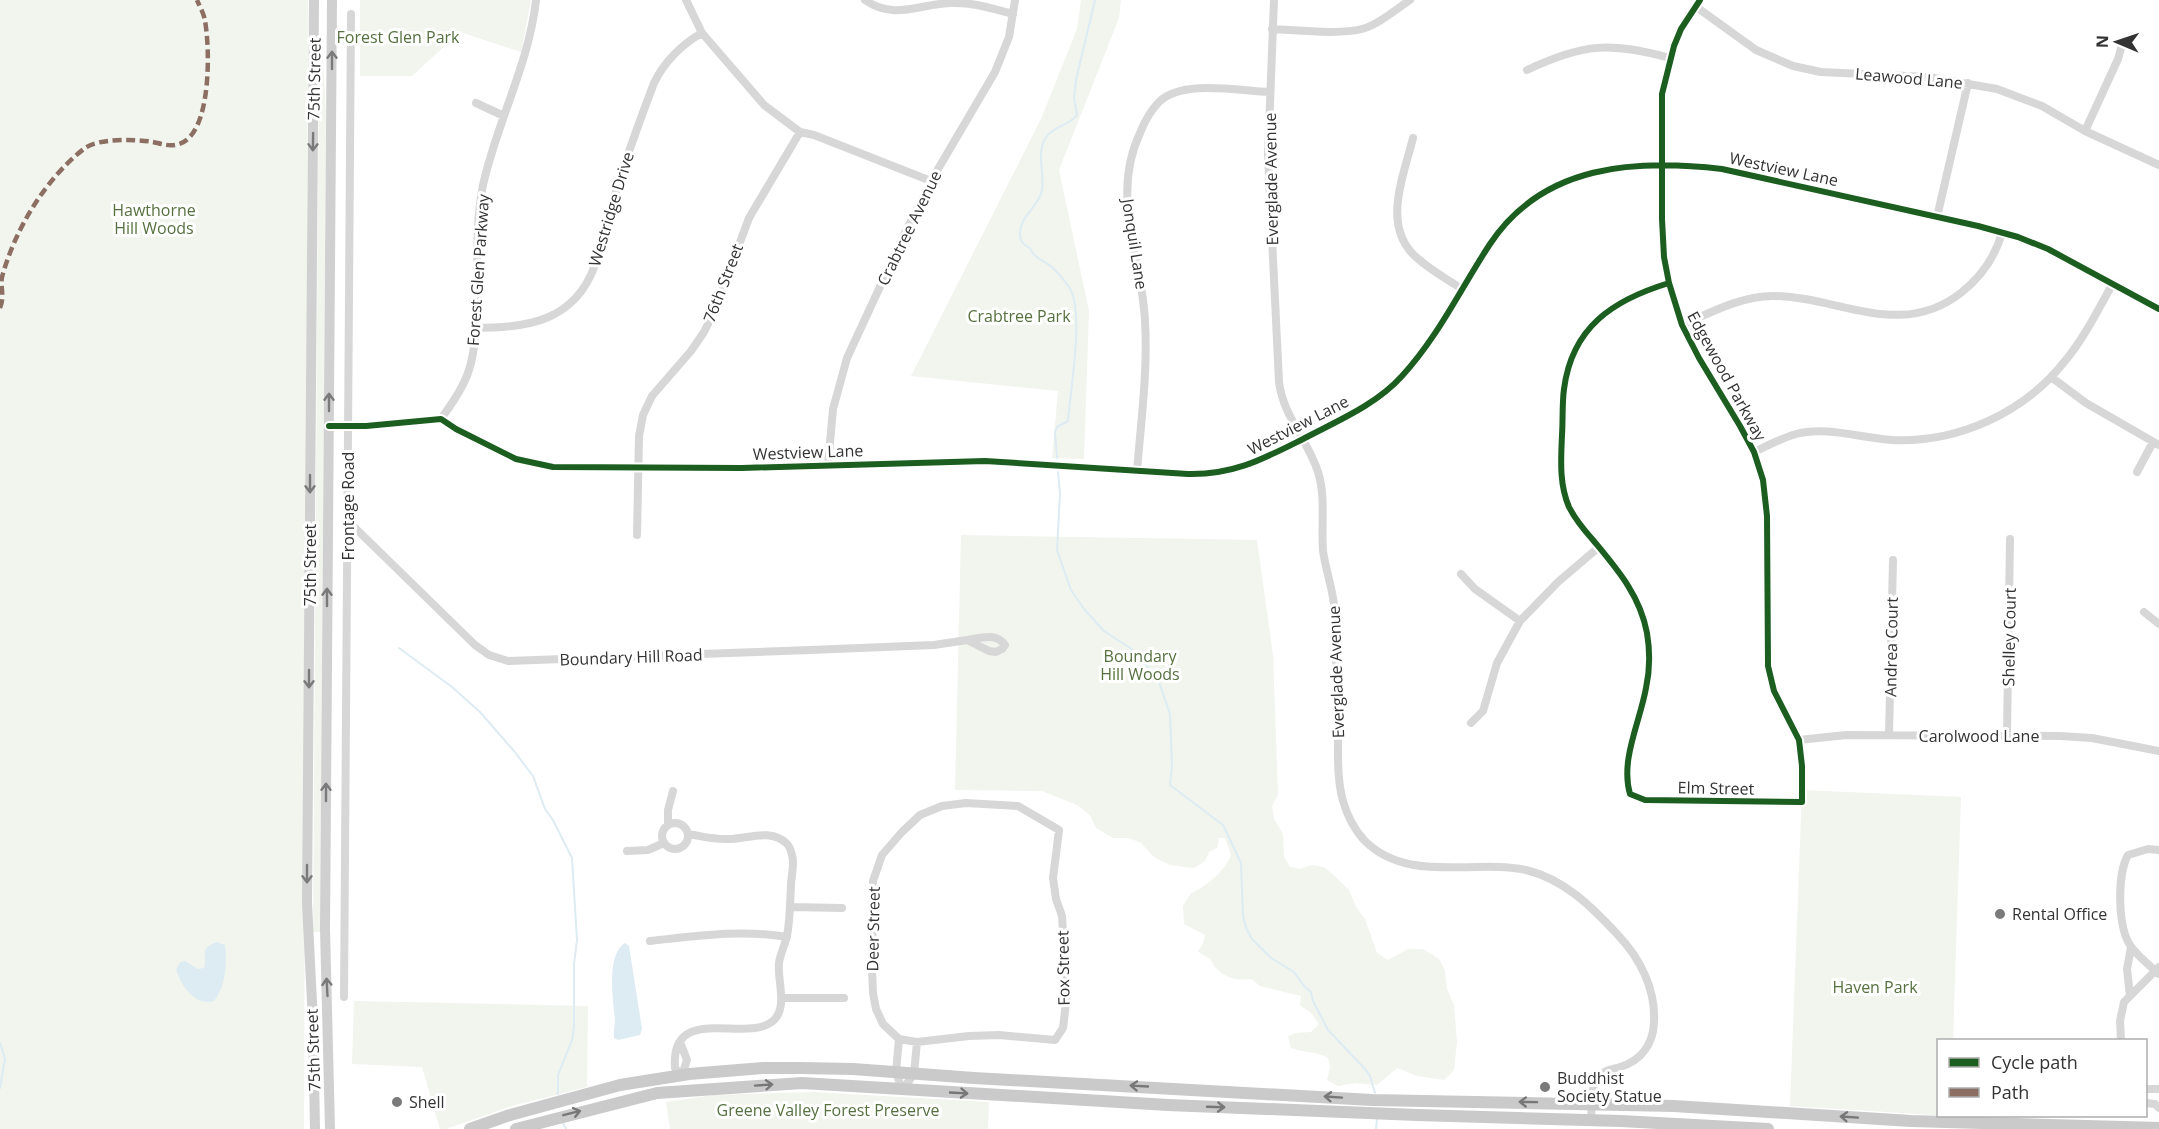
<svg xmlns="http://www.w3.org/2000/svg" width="2159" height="1129" font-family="'Open Sans',sans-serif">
	<rect width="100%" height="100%" fill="#fff"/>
	<path fill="#f1f5ed" d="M0,0H308L304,1129H0Z
		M360,0H531L521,52L460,32L412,76H360Z
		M1081,0H1121L1119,18L1059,170L1089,311L1084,459L1052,458L1058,391L911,376L1041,119L1077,29Z
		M319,37H322L326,114L320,932H313Z
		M961,535L1257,540L1273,655L1278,794L1272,806L1274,819L1283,834L1284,857L1290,867L1300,869L1312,865L1324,867L1336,877L1349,890L1356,907L1365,919L1377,953L1388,960L1408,949H1423L1439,959L1445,971L1447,989L1454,1005L1457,1042L1454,1070L1444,1080L1417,1076L1397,1068L1377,1085L1355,1083L1338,1086L1327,1080L1330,1067L1328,1058C1317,1051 1304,1053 1291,1048L1288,1036L1296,1033L1311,1032L1319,1024L1311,1013L1300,1005L1301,996L1260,986L1251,979C1237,981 1225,978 1215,967C1213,965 1212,961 1210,959C1206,956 1202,955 1198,951L1203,944L1205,935L1184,924L1183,906L1191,893C1205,888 1226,870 1231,855L1225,838H1219L1217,848L1209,852L1205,861L1194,868L1170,865L1154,857L1141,843L1129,838H1113L1096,828L1090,815L1077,805L1042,791L955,790Z
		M1802,790L1961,797L1953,1040H1938V1116H1951L1790,1106Z
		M354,1001L588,1006L587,1087L512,1106L446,1129H440L422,1067L352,1064Z
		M813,1092L989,1102L988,1129H670L666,1102L714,1095Z"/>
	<path fill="#ddebf3" d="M217,942L225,945C227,963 226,986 214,1001C195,1006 182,987 176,970L180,962L185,961L198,969L204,968C208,954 198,949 217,942Z
		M625,943L629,946L642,1029L640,1035L618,1040L614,1038C613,1032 615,1026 615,1020C613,1000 606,955 625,943Z"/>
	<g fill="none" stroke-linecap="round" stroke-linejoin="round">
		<path stroke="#ddebf3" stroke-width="2" d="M1057,458L1055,432L1057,427L1068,421C1070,392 1085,310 1069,287C1065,281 1059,274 1054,269C1046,261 1034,259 1030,248C1025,246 1020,242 1020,235C1019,216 1039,207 1042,190C1045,173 1035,151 1047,136C1056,125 1070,125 1077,115L1074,98L1076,80L1095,0
			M1058,472L1060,493L1057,550L1071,590L1084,609L1104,631L1133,650L1158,679L1170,714L1172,765L1170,785L1223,825L1241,863L1243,916L1246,928L1252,939L1271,958L1294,972L1304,986L1311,992L1313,1001L1328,1030L1365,1069L1370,1076L1375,1093
			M399,648L452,687L480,712L514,751L533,776L545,809L553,820L572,858L577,940L574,964V1027L572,1040L558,1075V1094
			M0,1043L5,1059L0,1088
			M562,1121L566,1129
			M1376,1129L1377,1119"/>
		<path stroke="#d7d7d7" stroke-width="8" d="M686,0L702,33L764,105L800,132L814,135L931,181
			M865,0C895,21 921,3 952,3C973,2 993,9 1013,14
			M1274,0L1268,155L1279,382C1283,416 1308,440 1318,472C1326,497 1321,524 1323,551C1326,572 1334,592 1335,614C1336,653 1337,693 1338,732C1338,755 1337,780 1343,801C1347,815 1355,830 1364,840C1407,884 1473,859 1526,870C1564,879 1592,907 1617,934C1640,958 1656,989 1654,1023C1653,1044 1641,1061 1620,1067C1613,1069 1604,1070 1598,1077C1590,1088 1592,1106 1591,1120
			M1695,6L1756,50L1793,66L1821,72L1928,77L1997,89L2042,106L2085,131L2159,165
			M1272,29C1296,30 1340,35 1362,29C1379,24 1395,10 1410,0
			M1527,70C1584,43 1610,42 1670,58
			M476,103L504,116
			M2085,131L2118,59L2123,41
			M1413,138C1404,175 1381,226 1416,257C1430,270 1447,279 1462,289
			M1937,217L1968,83
			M1669,283C1613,300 1572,327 1564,389C1562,404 1563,420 1562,435C1561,459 1559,484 1569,507C1575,519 1584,530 1593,540C1617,569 1640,595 1647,633C1650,651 1650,670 1646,688C1640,722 1620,760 1630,794L1645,800L1802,802V766L1799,740L1774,691L1768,666L1767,516L1763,480L1754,452L1740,426L1699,358L1682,325L1669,283L1664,257L1662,219V94L1674,46L1681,29L1700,0
			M1682,325C1710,313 1741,296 1773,296C1838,296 1901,341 1962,292C1982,276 1995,257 2002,233
			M476,328C528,328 575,321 595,265C604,243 608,218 615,195C626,157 640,120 654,83C664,62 682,44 702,33
			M2051,377L2086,403L2159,445
			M441,419C453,402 466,384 471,363C484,307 471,244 483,185C497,122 529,64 536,0
			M329,426H366L441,419L456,429L516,459L553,467L742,468L985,461L1188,474C1234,475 1263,459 1303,439C1337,421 1376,405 1402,376C1438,337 1461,288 1490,244C1543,164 1635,159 1722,169L1978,226L2018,237L2048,249L2159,309
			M1754,452C1767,446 1782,438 1796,434C1827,426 1860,438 1892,440C1958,443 2024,413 2065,361C2084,338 2098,310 2113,283
			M828,465L833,409L847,358L903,237L931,181L995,72L1009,37L1015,0
			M1137,471C1141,421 1148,370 1145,321C1142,256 1110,197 1140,133C1144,123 1151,110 1159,102C1182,79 1239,91 1269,92
			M2137,472L2153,442
			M348,521L475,645L489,655L508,661L810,650L934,645L967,640L989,651L996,652L1002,649L1005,645C996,632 981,638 967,640
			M637,535L639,436L643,415L652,396L691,351L704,332L714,312L749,218L800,132
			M1461,574L1475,589L1520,621
			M2144,612L2159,624
			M1471,723L1483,711L1497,663L1520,621L1558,582L1599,547
			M1889,735L1893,560
			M2007,735L2010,539
			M1799,740L1846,735L2060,736L2092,738L2159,751
			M966,803L1018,806L1059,830L1053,878L1056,899L1062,916L1067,994L1063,1028L1055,1040L999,1035L969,1036L917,1042L899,1039L883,1024L876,1009L873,993L872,969L873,881L882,855L902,832L920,815L942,806Z
			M662 836a13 13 0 1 1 26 0a13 13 0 1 1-26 0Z
			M668,825V810L673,791
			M2159,850L2148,849L2128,855C2117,874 2117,929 2132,948C2139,957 2150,966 2159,974
			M627,851L648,850L664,843
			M790,907L842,908
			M650,941C696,936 741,929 787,937
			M2130,996L2127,969L2131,947
			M344,997L351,14
			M781,998H844
			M899,1039L896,1072L902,1090L914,1074L917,1042
			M2121,1040L2120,1021L2124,1002L2159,967
			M680,1042L687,1060L682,1075L675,1068C670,1001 749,1045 774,1020C788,1006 777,980 779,963C780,954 785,945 787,936C790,920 790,903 791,886C791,876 795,864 792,855C791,851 789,845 786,843C771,828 746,839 729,839C715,840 701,836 688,834
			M2146,1089H2159
			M2146,1103L2155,1104L2159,1108"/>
		<path stroke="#d0d0d0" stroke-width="10" d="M314,0L307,903L313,1022L315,1129
			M330,1129L325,929L332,0"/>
		<path stroke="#cacaca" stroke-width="12" d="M470,1129L510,1115L620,1085L689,1074L763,1068H800L853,1069L974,1078L1372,1100L1674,1106L1911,1121L2159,1128
			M516,1129L657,1093L802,1083L1168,1105L1417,1115L1621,1121L1768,1129"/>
		<path stroke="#8d6e63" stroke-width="4.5" stroke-dasharray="9 4.5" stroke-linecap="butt" d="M0,308C5,296 0,287 2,277C15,229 46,178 85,148C99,138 136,139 153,142C162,144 170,147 179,144C212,134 210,48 205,21C204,14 200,7 197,0"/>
		<g stroke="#fff" stroke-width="10">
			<path id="cycleway" d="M1669,283C1613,300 1572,327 1564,389C1562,404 1563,420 1562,435C1561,459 1559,484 1569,507C1575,519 1584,530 1593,540C1617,569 1640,595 1647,633C1650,651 1650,670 1646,688C1640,722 1620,760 1630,794L1645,800L1802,802V766L1799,740L1774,691L1768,666L1767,516L1763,480L1754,452L1740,426L1699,358L1682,325L1669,283L1664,257L1662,219V94L1674,46L1681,29L1700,0
				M329,426H366L441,419L456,429L516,459L553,467L742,468L985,461L1188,474C1234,475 1263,459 1303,439C1337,421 1376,405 1402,376C1438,337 1461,288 1490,244C1543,164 1635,159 1722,169L1978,226L2018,237L2048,249L2159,309"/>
		</g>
		<use href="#cycleway" stroke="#1b5e20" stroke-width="6"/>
	</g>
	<defs><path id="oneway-shaft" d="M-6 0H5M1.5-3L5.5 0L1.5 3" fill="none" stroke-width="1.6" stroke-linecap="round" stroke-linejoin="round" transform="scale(1.5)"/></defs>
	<g stroke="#7a7a7a">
		<use href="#oneway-shaft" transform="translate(332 60) rotate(-90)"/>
		<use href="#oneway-shaft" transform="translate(313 142) rotate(91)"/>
		<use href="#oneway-shaft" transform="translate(329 402) rotate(-90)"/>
		<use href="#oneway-shaft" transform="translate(310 484) rotate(90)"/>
		<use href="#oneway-shaft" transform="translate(327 597) rotate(-90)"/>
		<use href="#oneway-shaft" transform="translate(309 679) rotate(90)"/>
		<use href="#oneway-shaft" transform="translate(326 792) rotate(-90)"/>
		<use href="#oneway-shaft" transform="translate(307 874) rotate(90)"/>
		<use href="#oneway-shaft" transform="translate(327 987) rotate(-93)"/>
	</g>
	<g stroke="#777">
		<use href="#oneway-shaft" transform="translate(764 1085) rotate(-4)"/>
		<use href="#oneway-shaft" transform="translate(1139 1086) rotate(-177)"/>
		<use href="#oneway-shaft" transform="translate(959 1093) rotate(3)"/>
		<use href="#oneway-shaft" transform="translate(1333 1097) rotate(-176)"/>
		<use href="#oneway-shaft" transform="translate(1528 1102) rotate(-179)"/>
		<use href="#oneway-shaft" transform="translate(1216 1107) rotate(2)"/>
		<use href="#oneway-shaft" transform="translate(572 1113) rotate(-14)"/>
		<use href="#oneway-shaft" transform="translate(1849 1117) rotate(-176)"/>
	</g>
	<g fill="#7a7a7a" stroke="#fff" stroke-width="2">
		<circle cx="2000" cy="914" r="6"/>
		<circle cx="1545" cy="1087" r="6"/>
		<circle cx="397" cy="1102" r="6"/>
	</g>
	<g text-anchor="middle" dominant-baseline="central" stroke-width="6" stroke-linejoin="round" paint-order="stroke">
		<g font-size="16" fill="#56703f" stroke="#fff">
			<text x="398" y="37">Forest Glen Park</text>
			<text x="154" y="210">Hawthorne<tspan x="154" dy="18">Hill Woods</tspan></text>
			<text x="1019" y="316">Crabtree Park</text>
			<text x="1140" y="656">Boundary<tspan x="1140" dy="18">Hill Woods</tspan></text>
			<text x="1875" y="987">Haven Park</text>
			<text x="828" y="1110">Greene Valley Forest Preserve</text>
		</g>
		<g font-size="16" fill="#333" stroke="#fff">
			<text transform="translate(1909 78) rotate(5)">Leawood Lane</text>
			<text transform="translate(314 79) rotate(-89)">75th Street</text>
			<text transform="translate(1784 169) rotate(12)">Westview Lane</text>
			<text transform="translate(1271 179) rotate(-91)">Everglade Avenue</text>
			<text transform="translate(611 209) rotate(-73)">Westridge Drive</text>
			<text transform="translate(909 228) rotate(-64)">Crabtree Avenue</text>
			<text transform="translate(1135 244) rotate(81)">Jonquil Lane</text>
			<text transform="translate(478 270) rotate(-86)">Forest Glen Parkway</text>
			<text transform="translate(723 283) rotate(-69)">76th Street</text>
			<text transform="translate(1727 376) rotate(61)">Edgewood Parkway</text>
			<text transform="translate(1298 425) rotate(-27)">Westview Lane</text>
			<text transform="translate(808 452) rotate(-2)">Westview Lane</text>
			<text transform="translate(348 506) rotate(-90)">Frontage Road</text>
			<text transform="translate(310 565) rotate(-90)">75th Street</text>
			<text transform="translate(2009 637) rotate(-89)">Shelley Court</text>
			<text transform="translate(1891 647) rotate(-89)">Andrea Court</text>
			<text transform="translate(631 657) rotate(-2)">Boundary Hill Road</text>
			<text transform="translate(1336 672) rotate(-92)">Everglade Avenue</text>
			<text x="1979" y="736">Carolwood Lane</text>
			<text transform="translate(1716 788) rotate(1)">Elm Street</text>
			<text transform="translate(873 929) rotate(-89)">Deer Street</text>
			<text transform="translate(1063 968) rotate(-91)">Fox Street</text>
			<text transform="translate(313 1050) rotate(-92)">75th Street</text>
		</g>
		<g font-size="16" fill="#333" stroke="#fff" text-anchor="start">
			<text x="2012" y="914">Rental Office</text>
			<text x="1557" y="1078">Buddhist<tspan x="1557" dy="18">Society Statue</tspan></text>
			<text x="409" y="1102">Shell</text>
		</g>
	</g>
	<rect x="1937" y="1039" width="210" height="78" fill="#ffffff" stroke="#adadad" stroke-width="1.5"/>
	<rect x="1949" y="1058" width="30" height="9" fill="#1b5e20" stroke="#adadad" stroke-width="1.5"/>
	<text x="1991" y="1069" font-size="18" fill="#333333">Cycle path</text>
	<rect x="1949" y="1088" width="30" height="9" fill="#8d6e63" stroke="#adadad" stroke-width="1.5"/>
	<text x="1991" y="1099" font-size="18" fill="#333333">Path</text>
	<g transform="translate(2117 42) rotate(272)" stroke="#ffffff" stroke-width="4.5" paint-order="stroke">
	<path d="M0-4.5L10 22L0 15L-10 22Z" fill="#333333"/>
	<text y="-9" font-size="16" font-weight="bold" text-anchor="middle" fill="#333333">N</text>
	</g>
</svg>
